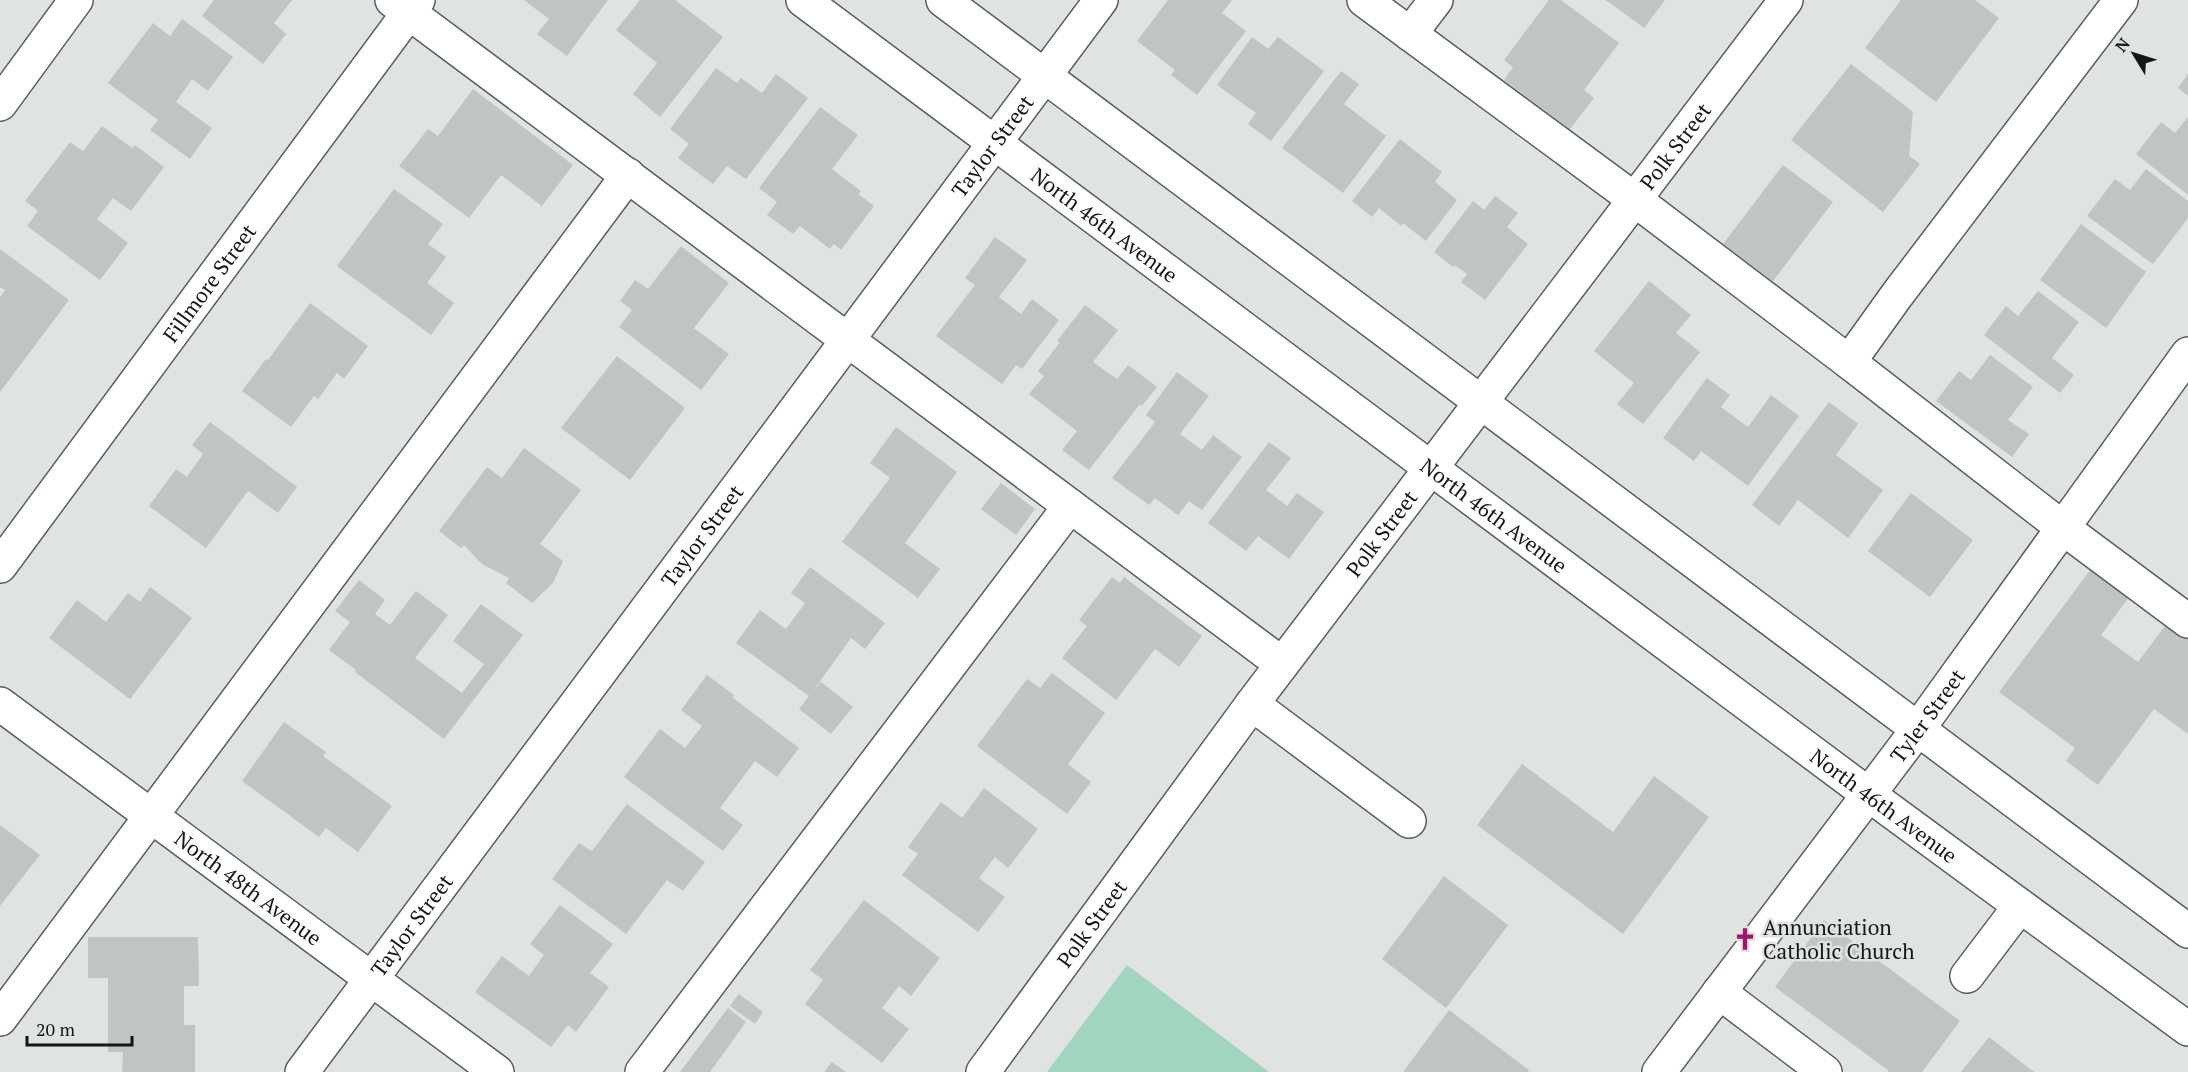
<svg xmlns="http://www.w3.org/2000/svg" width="2188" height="1072" font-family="'PT Serif',serif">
	<rect width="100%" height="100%" fill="#dfe3e1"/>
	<path fill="#a1d5bf" d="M1127,965L1269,1072H1047Z"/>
	<path fill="#c0c5c3" d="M214,0H292L274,23L286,34L263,64L202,16Z
		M524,0H608L567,56L537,34L549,19Z
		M640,0H675L723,37L660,117L633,94L657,63L616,30Z
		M1168,0H1232L1222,13L1246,31L1197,95L1171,75L1175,70L1137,41Z
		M1549,0H1561L1619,43L1584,90L1594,98L1570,129L1504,80L1513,67L1504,60Z
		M1606,0H1665L1644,28Z
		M1901,0H1975L1999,18L1936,102L1865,48Z
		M182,19L233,57L208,91L192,79L176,102L212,128L190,159L150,130L158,120L108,83L153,23L170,36Z
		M1252,37L1268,49L1278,37L1324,71L1271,141L1248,124L1256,113L1217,85Z
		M1851,64L1913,112L1909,156L1920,164L1883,212L1791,140Z
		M716,68L737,83L741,78L762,93L776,74L808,98L746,179L727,166L713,184L678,158L689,144L670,129Z
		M1341,71L1359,84L1344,104L1386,136L1343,193L1282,148Z
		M2188,74V96L2178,88Z
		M473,89L573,165L542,206L501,175L469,218L399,166L428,129L438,136Z
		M820,107L858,135L832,169L861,191L858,194L874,206L841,250L834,244L830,249L800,226L793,234L767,215L777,202L759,188Z
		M2188,117V195L2136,154L2161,122L2175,133Z
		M102,126L132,148L135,145L164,167L131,211L113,198L97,219L128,243L100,280L27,226L38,211L25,201L70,142L83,151Z
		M1400,139L1442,172L1435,182L1457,200L1426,241L1403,223L1401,226L1379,208L1372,217L1352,201Z
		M1783,165L1833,202L1773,281L1723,244Z
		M2146,169L2188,201V218L2153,264L2087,216L2115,179L2130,190Z
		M394,189L443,224L428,244L446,257L427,283L454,303L431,335L337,266Z
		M1495,196L1518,213L1507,227L1528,244L1485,300L1461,282L1467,274L1455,265L1453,267L1434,252L1473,201L1484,210Z
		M2081,224L2146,272L2106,328L2040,280Z
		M995,237L1027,260L999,297L1021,314L1032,299L1059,320L1022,369L1016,365L1002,384L936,336L975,285L965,278Z
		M681,246L729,283L694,328L729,354L701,390L619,327L632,310L620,301L635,280L648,289Z
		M0,249L69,300L0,392V297L5,290L0,287Z
		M1649,281L1691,315L1676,333L1700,352L1643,424L1617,404L1634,383L1594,351Z
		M2038,291L2079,322L2052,358L2074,375L2060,393L1984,335L2006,306L2018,316Z
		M310,303L368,346L344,379L337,373L318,399L314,396L291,427L242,391L266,359L268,360Z
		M1085,305L1118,330L1093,362L1117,379L1128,365L1157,387L1142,406L1140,404L1089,470L1062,450L1077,431L1029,394L1044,376L1038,371L1060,342L1057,341Z
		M1990,355L2033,387L2008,420L2029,434L2012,457L1936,401L1959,371L1971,380Z
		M617,356L685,408L630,480L561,428Z
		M1177,372L1209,396L1180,434L1202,450L1213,435L1242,457L1202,510L1189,501L1178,515L1155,498L1149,505L1112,478L1155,422L1146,415Z
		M1707,378L1730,395L1721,407L1748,427L1771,395L1799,416L1748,486L1701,451L1694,461L1663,438Z
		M1829,402L1858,424L1836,455L1883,490L1848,538L1798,500L1779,526L1752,505Z
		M210,422L297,487L278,513L248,491L206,548L149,506L176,469L187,477L203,454L192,445Z
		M896,427L957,472L905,543L940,569L918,598L842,542L890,478L870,463Z
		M1269,442L1291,458L1266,490L1287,506L1297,493L1324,512L1289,559L1258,536L1246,551L1208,523Z
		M524,448L581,490L540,544L563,561L553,583L532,603L506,583L509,578L482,564L464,545L461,548L439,531L487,467L502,478Z
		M1001,483L1035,509L1016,535L981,509Z
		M1911,493L1973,540L1930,597L1868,551Z
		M810,567L885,623L865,649L851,638L813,691L821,682L853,707L831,734L799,709L809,696L736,643L760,610L786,629L805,603L791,593Z
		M2091,569L2129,597L2101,635L2138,662L2170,619L2188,632V734L2154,709L2098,785L2066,761L2075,748L1999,692Z
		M1112,577L1120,583L1124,577L1202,636L1179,667L1155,649L1116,700L1062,658L1087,626L1079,620Z
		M359,580L385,600L375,614L390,625L416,591L448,615L415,658L462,693L484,664L453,641L481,604L523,635L444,739L355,672L356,670L329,650L350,622L335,611Z
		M150,587L192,618L130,699L49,638L77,600L106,622L128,593L140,602Z
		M1052,673L1105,713L1068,764L1091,782L1067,814L977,746L1027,679L1040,688Z
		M707,675L734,695L733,698L799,748L777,777L755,761L720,808L743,825L723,851L624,777L660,729L685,748L702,726L681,710Z
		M284,722L326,752L323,756L392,806L358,852L326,828L319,837L242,781Z
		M1522,764L1613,832L1654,776L1709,817L1623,934L1477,825Z
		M984,788L1038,829L1008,868L995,857L979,878L1005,897L978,932L902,875L918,854L908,847L941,802L962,818Z
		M627,804L705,862L683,891L667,880L626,934L552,879L579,843L592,851Z
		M0,825L40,855L0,906Z
		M1444,876L1508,925L1446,1008L1382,959Z
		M864,900L940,958L911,996L899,986L882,1008L909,1029L882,1063L805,1004L823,980L810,970Z
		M560,905L613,944L590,973L609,987L576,1032L568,1025L551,1047L475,992L502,956L529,976L544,955L530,944Z
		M1824,920L1960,1021L1922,1072H1888L1889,1071L1775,987Z
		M88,937H198L199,986H184V1025H195V1072H122L123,1052H108V978H88Z
		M739,994L763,1012L755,1024L730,1006Z
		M728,1008L746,1022L710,1072H680Z
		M1449,1010L1529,1070L1528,1072H1403Z
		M1989,1037L2034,1072H1961Z
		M832,1062L846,1072H824Z"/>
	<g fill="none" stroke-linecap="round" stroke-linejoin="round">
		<g stroke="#5a5f5d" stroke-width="36">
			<g id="minor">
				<path d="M392,0L1282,664"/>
				<path id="s1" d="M803,0L1868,794L2188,1029"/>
				<path d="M943,0L2188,931"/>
				<path d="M1364,0L1634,199L1849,362L1897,295L2121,0"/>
				<path d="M1410,34L1436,0"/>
				<path d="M0,104L76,0"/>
				<path d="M1849,362L2063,528L2188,621"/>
				<path id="s2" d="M0,566L418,0"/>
				<path id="s3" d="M0,704L497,1072"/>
				<path d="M1252,704L1409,821"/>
				<path d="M1967,976L2020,906"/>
				<path d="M1719,992L1825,1072"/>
				<path d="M0,1019L628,175"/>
				<path id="s4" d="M302,1072L1101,0"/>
				<path d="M642,1072L1070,506"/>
				<path id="s5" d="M983,1072L1252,704L1786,0"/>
				<path id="s6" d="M1659,1072L1918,729L2188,354"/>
			</g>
		</g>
		<use href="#minor" stroke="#fff" stroke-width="33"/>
	</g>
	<defs>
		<g id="church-bare" transform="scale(1.8)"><path d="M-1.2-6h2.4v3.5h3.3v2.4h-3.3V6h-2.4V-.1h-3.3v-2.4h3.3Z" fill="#9c196c" stroke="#dfe3e1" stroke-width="2.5" paint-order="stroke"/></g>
	</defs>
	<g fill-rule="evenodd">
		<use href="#church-bare" x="1745" y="939"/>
	</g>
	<g text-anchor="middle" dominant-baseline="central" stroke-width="5" stroke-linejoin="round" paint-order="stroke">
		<g font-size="21" fill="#151716" stroke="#dfe3e1">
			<text stroke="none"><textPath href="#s4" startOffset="1155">Taylor Street</textPath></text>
			<text stroke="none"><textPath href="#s5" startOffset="1156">Polk Street</textPath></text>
			<text stroke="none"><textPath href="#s1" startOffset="376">North 46th Avenue</textPath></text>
			<text stroke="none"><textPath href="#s2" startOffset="352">Fillmore Street</textPath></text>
			<text stroke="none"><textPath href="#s1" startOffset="862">North 46th Avenue</textPath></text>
			<text stroke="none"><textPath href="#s5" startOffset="670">Polk Street</textPath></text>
			<text stroke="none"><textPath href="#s4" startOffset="669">Taylor Street</textPath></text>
			<text stroke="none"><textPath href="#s6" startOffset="446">Tyler Street</textPath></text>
			<text stroke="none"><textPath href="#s1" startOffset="1348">North 46th Avenue</textPath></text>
			<text stroke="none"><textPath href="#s3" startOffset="309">North 48th Avenue</textPath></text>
			<text stroke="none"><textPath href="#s5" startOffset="184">Polk Street</textPath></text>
			<text stroke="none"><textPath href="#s4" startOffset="183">Taylor Street</textPath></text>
		</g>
		<g font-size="21" fill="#151716" stroke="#dfe3e1" text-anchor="start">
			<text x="1763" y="927">Annunciation<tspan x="1763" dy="24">Catholic Church</tspan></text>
		</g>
	</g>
	<g transform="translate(2134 54) rotate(308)" stroke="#dfe3e1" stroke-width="4.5" paint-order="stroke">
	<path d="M0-4.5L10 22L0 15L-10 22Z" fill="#151716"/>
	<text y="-9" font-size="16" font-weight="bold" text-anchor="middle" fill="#151716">N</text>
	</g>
	<path d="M27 1036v9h105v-9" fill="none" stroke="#151716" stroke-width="3"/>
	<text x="36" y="1036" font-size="18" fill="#151716" stroke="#dfe3e1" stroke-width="4.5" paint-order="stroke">20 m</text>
</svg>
